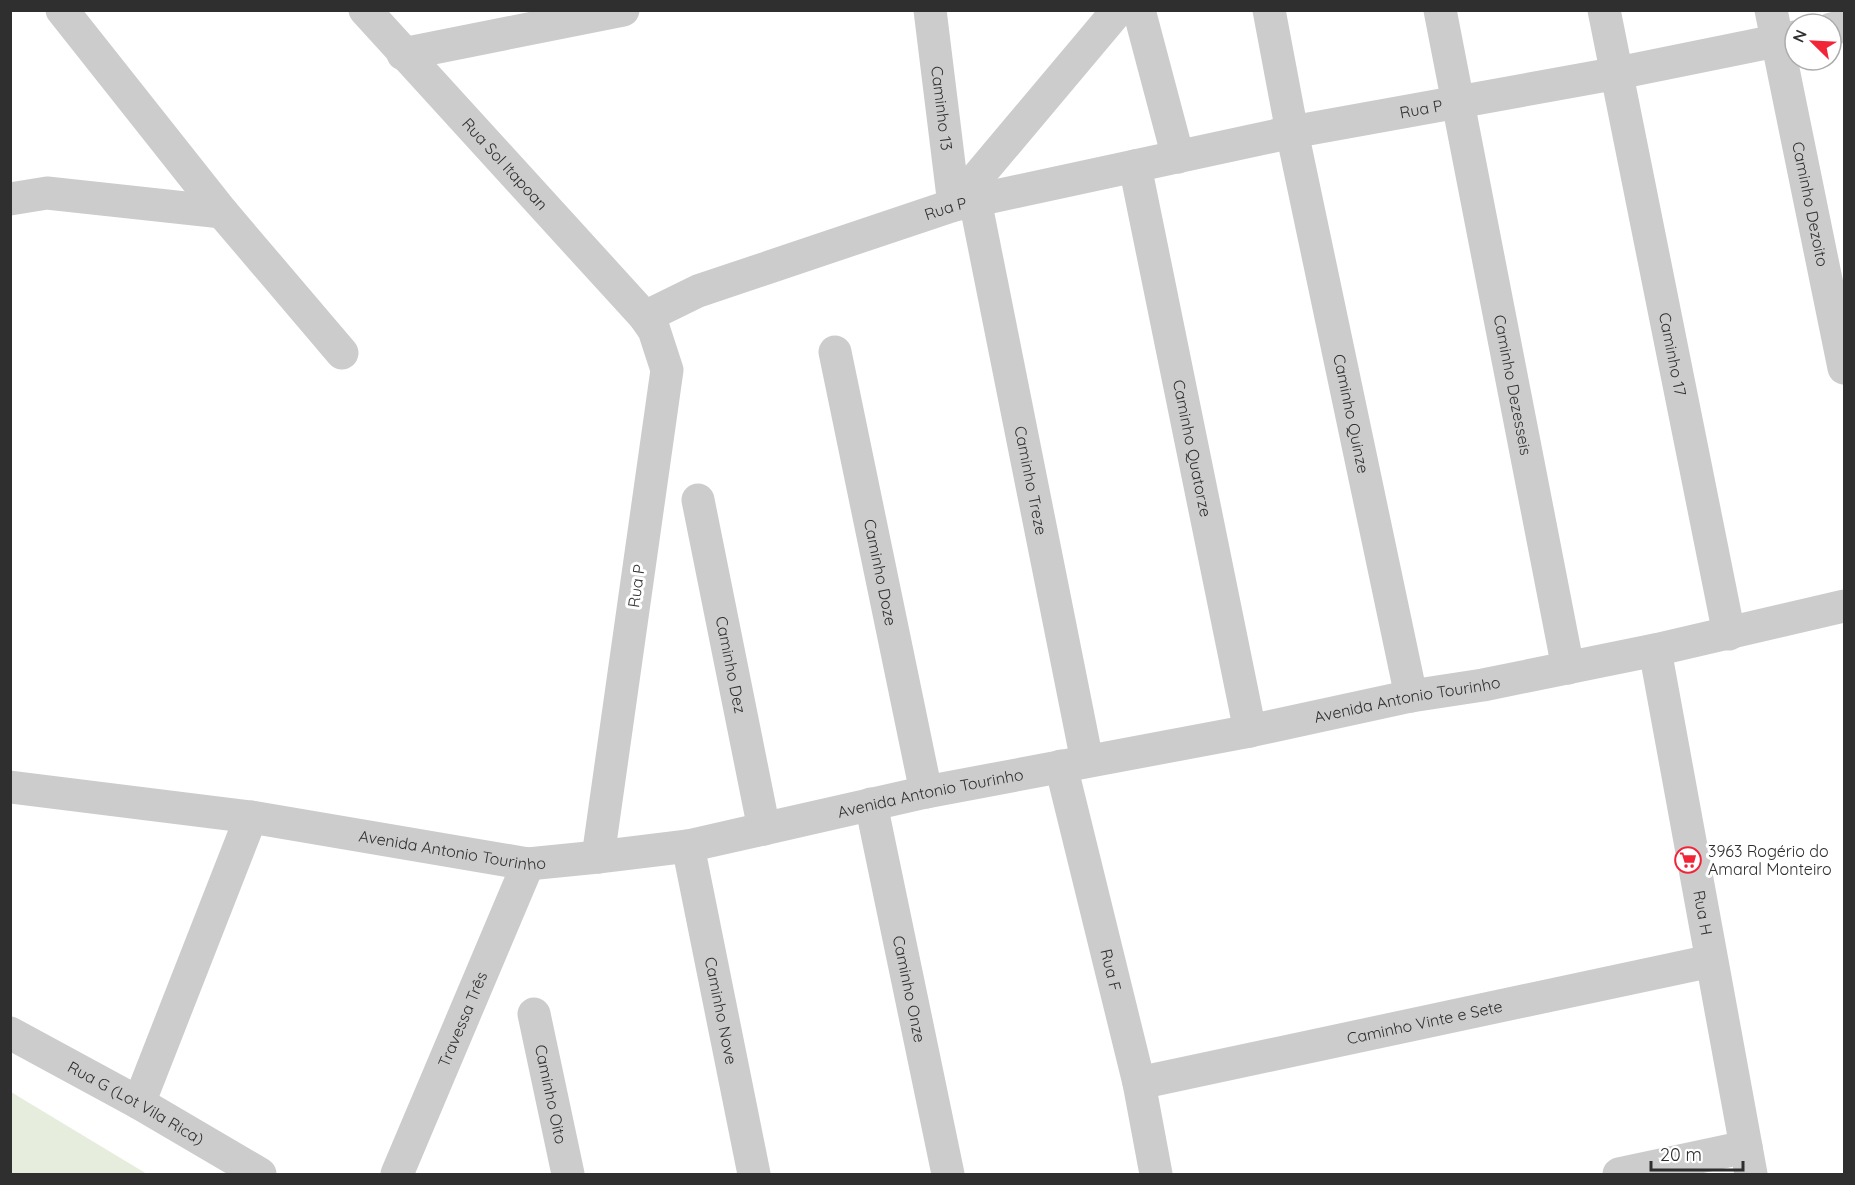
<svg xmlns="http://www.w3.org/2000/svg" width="1855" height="1185" font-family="Quicksand,sans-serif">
	<rect width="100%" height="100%" fill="#fff"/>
	<path fill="#e6eddc" d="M10,1092H11L147,1174H11Z"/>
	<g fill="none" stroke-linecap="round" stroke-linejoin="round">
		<g stroke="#ccc" stroke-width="33">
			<path d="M62,10L222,212L342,353"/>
			<path id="s1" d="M365,10L645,317L654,330L667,370L598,857"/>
			<path id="s2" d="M930,10L954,205"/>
			<path d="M1139,10L1178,157"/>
			<path id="s3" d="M1269,10L1292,132L1411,696"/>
			<path id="s4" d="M1440,10L1568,668"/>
			<path id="s5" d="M1604,10L1729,634"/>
			<path id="s6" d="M1771,10L1844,368"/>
			<path d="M1831,29L1844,26"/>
			<path d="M403,54L623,10"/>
			<path id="s7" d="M1135,166L1250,731"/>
			<path d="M10,199L47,193L222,212"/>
			<path id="s8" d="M975,200L1087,761"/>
			<path d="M954,205L1118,10"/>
			<path id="s9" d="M645,317L698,291L954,205L1292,132L1618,73L1795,37"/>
			<path id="s10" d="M835,352L926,792"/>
			<path id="s11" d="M698,500L764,829"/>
			<path id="s12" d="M1655,650L1751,1174"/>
			<path id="s13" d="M1061,766L1139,1083L1156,1174"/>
			<path id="s14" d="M10,787L251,817L528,864L598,857L688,846L926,792L1250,731L1411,696L1483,685L1655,650L1844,606"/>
			<path id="s15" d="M871,804L948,1174"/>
			<path id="s16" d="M688,846L754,1174"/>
			<path id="s17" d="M534,1014L568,1174"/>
			<path id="s18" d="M10,1033L139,1103L260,1174"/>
			<path id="s19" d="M1139,1083L1711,961"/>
			<path d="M139,1103L251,817"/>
			<path id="s20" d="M397,1174L528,864"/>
			<path d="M1619,1174L1746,1147"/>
		</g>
	</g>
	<defs>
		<g id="supermarket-ring" transform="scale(1.35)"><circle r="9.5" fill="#fff" stroke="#f22538" stroke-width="1.5"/><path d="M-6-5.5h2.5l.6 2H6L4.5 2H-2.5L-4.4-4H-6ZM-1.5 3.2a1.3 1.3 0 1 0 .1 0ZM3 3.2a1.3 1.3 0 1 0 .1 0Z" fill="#f22538"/></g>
	</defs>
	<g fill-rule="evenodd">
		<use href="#supermarket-ring" x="1688" y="860"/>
	</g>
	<g text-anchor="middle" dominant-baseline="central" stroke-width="6" stroke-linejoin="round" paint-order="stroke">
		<g font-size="16" fill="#2f2f2f" stroke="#fff">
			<text stroke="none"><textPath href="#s2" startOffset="99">Caminho 13</textPath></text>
			<text stroke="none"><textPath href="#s9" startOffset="806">Rua P</textPath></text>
			<text stroke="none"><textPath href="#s1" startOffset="208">Rua Sol Itapoan</textPath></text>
			<text stroke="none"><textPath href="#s6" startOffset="198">Caminho Dezoito</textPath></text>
			<text stroke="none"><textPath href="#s9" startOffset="320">Rua P</textPath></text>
			<text stroke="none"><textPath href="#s5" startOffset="351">Caminho 17</textPath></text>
			<text stroke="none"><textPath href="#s4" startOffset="382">Caminho Dezesseis</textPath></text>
			<text stroke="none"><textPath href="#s3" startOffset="412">Caminho Quinze</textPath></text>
			<text stroke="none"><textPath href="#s7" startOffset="288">Caminho Quatorze</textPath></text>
			<text stroke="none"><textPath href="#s8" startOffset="286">Caminho Treze</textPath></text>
			<text stroke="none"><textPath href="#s10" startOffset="225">Caminho Doze</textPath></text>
			<text transform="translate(636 586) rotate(-82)">Rua P</text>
			<text stroke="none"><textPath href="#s11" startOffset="168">Caminho Dez</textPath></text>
			<text stroke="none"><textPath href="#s14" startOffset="1419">Avenida Antonio Tourinho</textPath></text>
			<text stroke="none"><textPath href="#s14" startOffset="933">Avenida Antonio Tourinho</textPath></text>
			<text stroke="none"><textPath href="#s14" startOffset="447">Avenida Antonio Tourinho</textPath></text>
			<text stroke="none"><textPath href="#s12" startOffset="267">Rua H</textPath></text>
			<text stroke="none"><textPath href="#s13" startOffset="210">Rua F</textPath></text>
			<text stroke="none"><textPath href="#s15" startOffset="189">Caminho Onze</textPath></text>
			<text stroke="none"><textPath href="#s16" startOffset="168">Caminho Nove</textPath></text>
			<text stroke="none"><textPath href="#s20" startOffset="168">Travessa Três</textPath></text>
			<text stroke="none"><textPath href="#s19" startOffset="292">Caminho Vinte e Sete</textPath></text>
			<text stroke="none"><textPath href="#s17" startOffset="82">Caminho Oito</textPath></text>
			<text stroke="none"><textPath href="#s18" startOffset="144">Rua G (Lot Vila Rica)</textPath></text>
		</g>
		<g font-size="16" fill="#2f2f2f" stroke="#fff" text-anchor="start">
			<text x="1708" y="851">3963 Rogério do<tspan x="1708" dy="18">Amaral Monteiro</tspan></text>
		</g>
	</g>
	<rect width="1855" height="1185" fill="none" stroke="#2f2f2f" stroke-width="24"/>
	<g transform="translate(1813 42) rotate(294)"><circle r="28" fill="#ffffff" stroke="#acacac" stroke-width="1.5"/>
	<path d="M0-4.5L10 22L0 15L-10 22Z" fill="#f22538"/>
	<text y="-9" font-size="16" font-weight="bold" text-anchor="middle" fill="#2f2f2f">N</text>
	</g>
	<path d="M1651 1161v9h92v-9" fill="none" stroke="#2f2f2f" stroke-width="3"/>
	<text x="1660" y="1161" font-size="18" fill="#2f2f2f" stroke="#ffffff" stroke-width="4.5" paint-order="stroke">20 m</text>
</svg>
